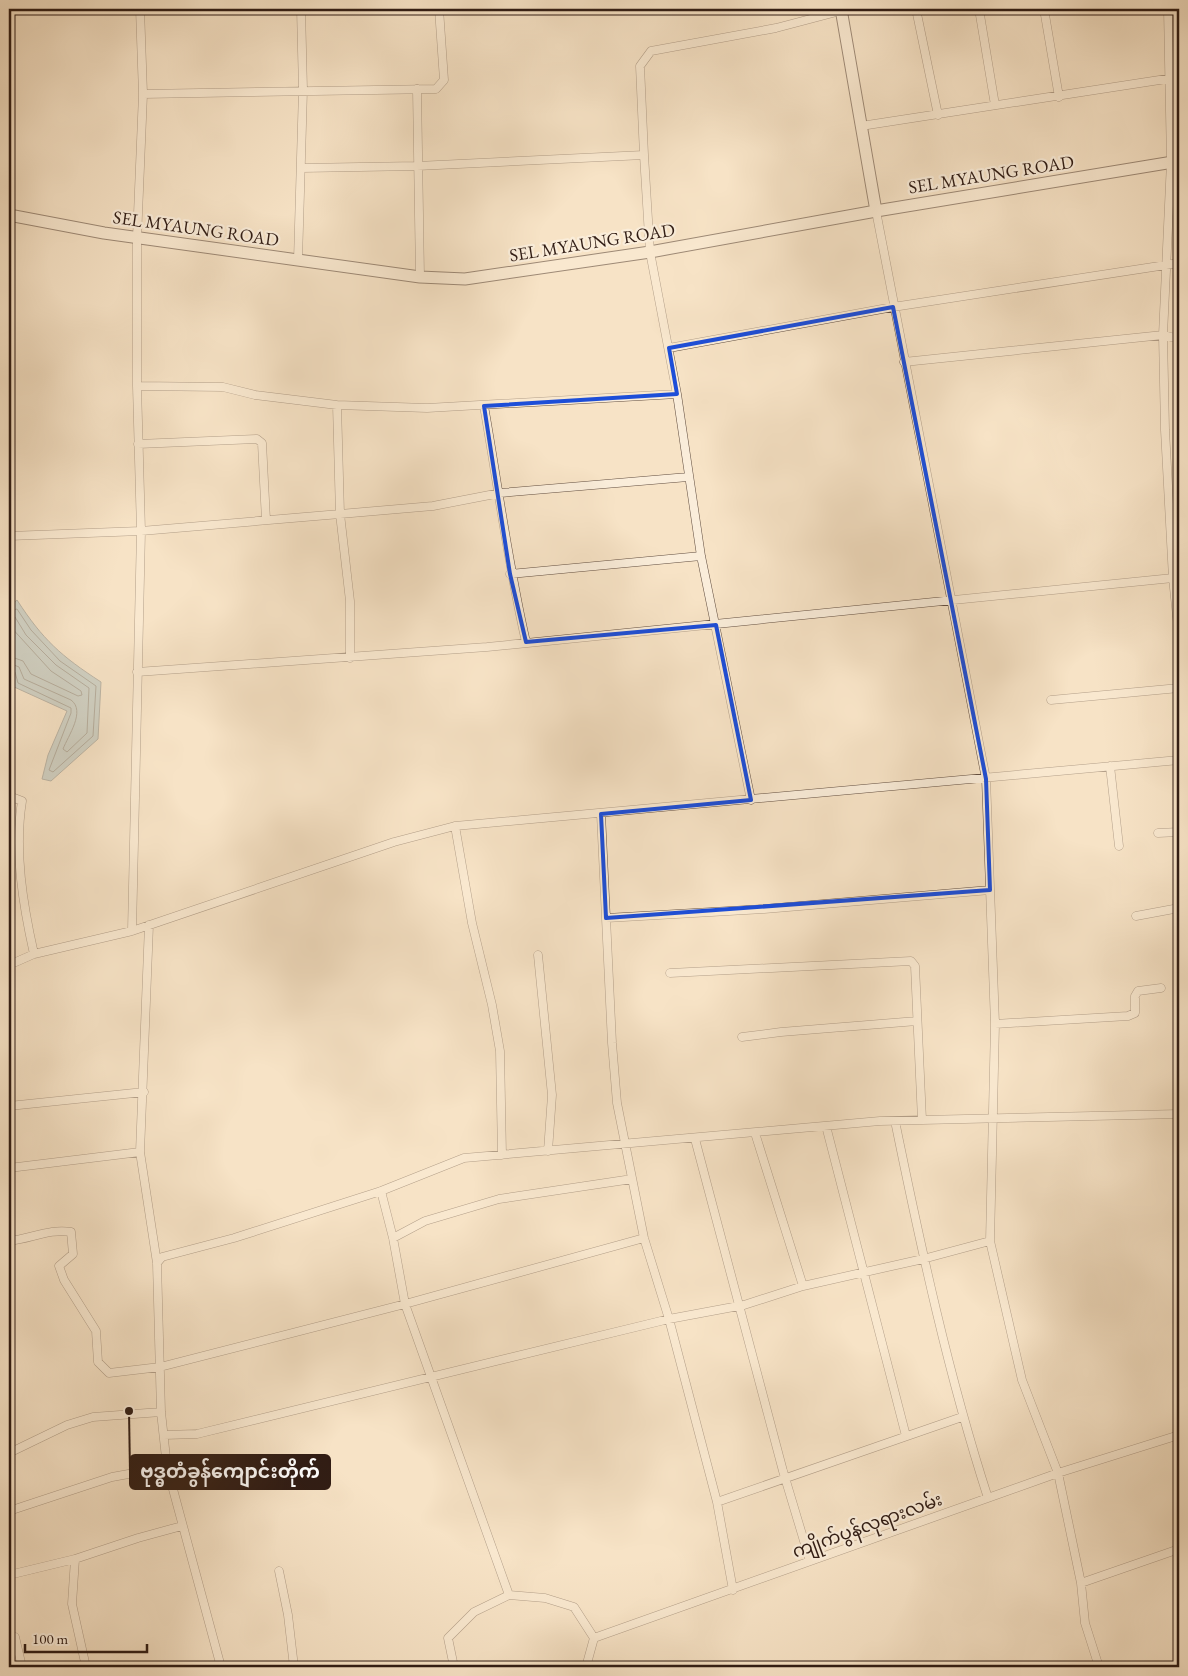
<svg xmlns="http://www.w3.org/2000/svg" width="1188" height="1676" font-family="'EB Garamond','Noto Sans Myanmar',serif">
	<rect width="100%" height="100%" fill="#f7e3c6"/>
	<filter id="stains"><feTurbulence type="fractalNoise" baseFrequency=".004" numOctaves="4"/><feColorMatrix values="0 0 0 0 .2 0 0 0 0 .09 0 0 0 0 .02 0 0 0 .5 -.17"/></filter>
	<radialGradient id="worn" r=".72"><stop offset=".6" stop-color="#630" stop-opacity="0"/><stop offset="1" stop-color="#630" stop-opacity=".3"/></radialGradient>
	<path fill="#a2bbbf" stroke="#747b7b" d="M17,600C43,640 61,656 101,682L98,739L51,781L42,779L48,755L67,711L12,686L9,653V607Z"/>
	<g fill="none" stroke-linecap="round" stroke-linejoin="round">
		<path stroke="#696c6a" stroke-width="1" d="M9,611L17,609L31,630L60,661L96,686L93,736L53,772L49,770L71,713V708L18,683L15,672L9,670
			M9,617H15L26,635L56,665L89,688L87,733L67,752L63,749C68,736 86,711 71,700L24,679L19,667L9,663
			M9,625L51,671L81,691L82,695L78,696L31,674L23,661L9,656"/>
		<g stroke="#624e40" stroke-width="9">
			<path id="street" d="M916,9L938,115
				M979,9L995,105
				M1044,9L1059,97
				M1168,9L1171,162L1163,335L1165,430L1173,578L1179,636
				M417,89L420,277
				M143,94L436,89L444,80L439,9
				M861,126L1179,77
				M644,155L640,66L651,51L776,28L848,9
				M302,168L417,166L644,155L650,252L677,394L701,556L751,800
				M876,211L986,779L995,1024L990,1241L1022,1380L1058,1473L1081,1583L1085,1623L1099,1667
				M298,260L303,90L301,9
				M669,348L893,307L1179,263
				M904,362L1163,335L1179,339
				M137,386L223,387L255,395L337,405L427,408L677,394
				M337,405L340,514L350,601V658
				M484,406C498,485 508,564 526,642
				M138,444L257,439L262,443L266,520
				M9,536L141,531L340,514L433,506L500,493L688,477
				M510,574L701,556
				M137,672L487,647L1173,578
				M1051,700L1179,688
				M1110,766L1119,846
				M9,796L22,801C14,851 23,905 34,954
				M601,814L612,1043L617,1103L644,1238L669,1319L717,1502L733,1590
				M455,826L472,923L492,1005L500,1051L502,1155
				M1158,833L1179,832
				M1136,916L1179,908
				M606,918L764,909L990,890
				M149,925L140,1152L157,1263L161,1412L167,1467L221,1667
				M132,931L141,531L137,386V238L143,94L140,9
				M538,955L552,1095L548,1151
				M9,965L34,954L132,931L394,842L455,826L1179,760
				M670,973L911,961L915,966L922,1120
				M995,1024L1128,1016L1135,1013V996L1138,991L1161,988
				M742,1037L781,1032L917,1021
				M9,1106L144,1092
				M895,1121C921,1248 948,1374 988,1498
				M826,1126L906,1436
				M755,1133L803,1286
				M695,1139L783,1471L810,1561
				M9,1168L140,1152
				M381,1191L393,1238L405,1304L509,1595L545,1598L574,1607L594,1638
				M393,1238L425,1221L499,1199L632,1179
				M9,1241C30,1239 51,1228 71,1232L73,1254L59,1266L64,1280L96,1331L98,1362L109,1373L160,1367L405,1304L644,1238
				M157,1263L162,1257L234,1238L381,1191L464,1158L880,1121L1179,1114
				M164,1435L197,1434L669,1319L744,1305L803,1286L923,1259L990,1241
				M9,1453L67,1425L93,1417L161,1412
				M717,1502L962,1417
				M9,1511L112,1477L167,1467
				M75,1559L72,1604L86,1667
				M279,1571L288,1615L294,1667
				M9,1575L75,1559L138,1538L182,1526
				M1081,1583L1179,1549
				M15,1637L22,1667
				M454,1667L448,1638L474,1612L509,1595
				M586,1667L594,1638L1058,1473L1179,1435"/>
		</g>
		<g stroke="#301c14" stroke-width="13">
			<path id="secondary" d="M841,9L876,211
				M9,215L104,233L420,277L465,279L650,252L876,211L1179,161"/>
		</g>
		<use href="#street" stroke="#faedda" stroke-width="8"/>
		<use href="#secondary" stroke="#faedda" stroke-width="11"/>
	</g>
	<path d="M0 0H1188V1676H0ZM893,307L986,779L990,890L606,918L601,814L751,800L716,625L526,642L510,574L484,406L677,394L669,348Z" fill="#f7e3c6" fill-opacity=".55" fill-rule="evenodd"/>
	<path fill="none" stroke="#1d4ed8" stroke-width="4" stroke-linejoin="round" d="M893,307L986,779L990,890L606,918L601,814L751,800L716,625L526,642L510,574L484,406L677,394L669,348Z"/>
	<g text-anchor="middle" dominant-baseline="central" stroke-width="4.5" stroke-linejoin="round" paint-order="stroke">
		<g font-size="18" fill="#301c14" stroke="#faedda">
			<text transform="translate(991 174) rotate(-9)">SEL MYAUNG ROAD</text>
			<text transform="translate(196 228) rotate(8)">SEL MYAUNG ROAD</text>
			<text transform="translate(592 242) rotate(-9)">SEL MYAUNG ROAD</text>
			<text transform="translate(867 1525) rotate(-20)">ကျိုက်ပွန်လုရားလမ်း</text>
		</g>
	</g>
	<path fill="none" stroke="#301c14" stroke-width="2" d="M129 1411L130 1472"/>
	<circle fill="#301c14" stroke="#faedda" stroke-width="2" cx="129" cy="1411" r="5"/>
	<rect fill="#301c14" stroke="#301c14" stroke-width="2" x="130" y="1455" width="200" height="34" rx="5"/>
	<g font-size="19" text-anchor="middle" font-weight="bold" fill="#fff">
		<text x="230" y="1478">ဗုဒ္ဓတံခွန်ကျောင်းတိုက်</text>
	</g>
	<rect width="1188" height="1676" fill="none" stroke="#f7e3c6" stroke-width="30"/>
	<rect x="10" y="10" width="1168" height="1656" fill="none" stroke="#301c14" stroke-width="2.5"/>
	<rect x="15" y="15" width="1158" height="1646" fill="none" stroke="#301c14"/>
	<path d="M25 1644v8h122v-8" fill="none" stroke="#301c14" stroke-width="2.5"/>
	<text x="32" y="1644" font-size="15" fill="#301c14" stroke="#faedda" stroke-width="4" paint-order="stroke">100 m</text>
	<rect width="100%" height="100%" filter="url(#stains)"/>
	<rect width="100%" height="100%" fill="url(#worn)"/>
</svg>
